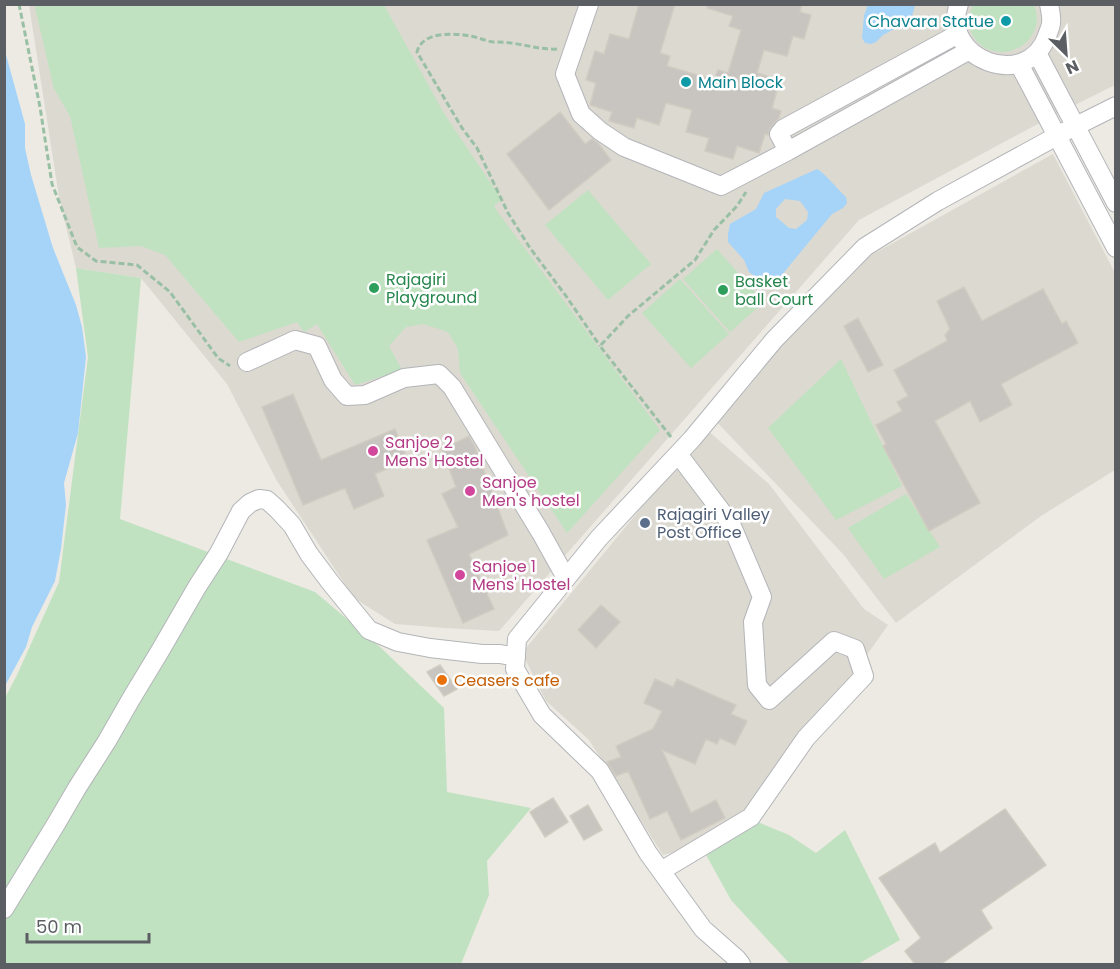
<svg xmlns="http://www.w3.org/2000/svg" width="1120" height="969" font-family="Poppins,sans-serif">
	<rect width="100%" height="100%" fill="#eceae2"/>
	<path fill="#dcd9d1" d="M29,5H1115V85L1047,119L859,220L499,631L445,628L395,624L354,598L277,481L227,384L141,278L76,268L59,197Z
		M1053,154L1115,273V470L1041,516L896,623L843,554L711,416L839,273Z
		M706,429L769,484L864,609L888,625L754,815L692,848L663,855L589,740L546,701L522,653Z"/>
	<path fill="#c0e2c1" d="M973,4L1034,5C1038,15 1038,26 1032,35C1018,58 982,58 971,32C968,23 970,13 973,4Z
		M35,5H384L445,115L502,200L494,205L497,211L660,430L567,533L460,373L458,349L448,332L423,324L406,327L389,346L402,370L355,385L317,324L304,332L297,322L239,342L165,255L141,246L99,248L70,116L54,89L36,12Z
		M588,190L651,264L608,300L545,225Z
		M717,249L764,302L730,332L683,279Z
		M76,268L141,278L120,519L315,592L379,646L444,708L447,792L531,808L487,861L489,895L461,964H5V698L17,675L59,582L88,357Z
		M680,279L729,334L691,368L642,313Z
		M841,359L902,486L836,520L768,428Z
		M906,494L940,547L884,579L848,528Z
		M758,822L789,835L816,853L845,830L900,940L858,964H790L731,900L705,853Z"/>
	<path fill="#a6d4f9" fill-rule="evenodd" d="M868,5V4L915,5L911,20L883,35L876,42L871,44L865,43L862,38L864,15Z
		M5,51L25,124V148L31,175L53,248L76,305L82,327L86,357L78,433L64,483L66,505L61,549L55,581L32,627L26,647L5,686Z
		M817,169C828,176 836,188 846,197L847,203L843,208L832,214L776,282L765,284L749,272L744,260L728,242V234L730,224L756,209L764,193ZM785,199L800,201L808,212L807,220L796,229L789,228L776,217V209Z"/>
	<path fill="#c8c5c0" stroke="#d1ccc1" stroke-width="1.5" d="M639,4H675L660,53L670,56L667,66L714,80L718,70L728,73L741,30L729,26L733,16L707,8V4H802L800,12L811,15L804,39L793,36L787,56L764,50L757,73L780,80L772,108L781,111L779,118L770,128L768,135L765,134L759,153L737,146L733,159L705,151L709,138L686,132L692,110L666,103L659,125L637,118L634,128L609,121L612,112L590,105L596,83L586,80L595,51L604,54L610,34L629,39Z
		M560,112L585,144L592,139L598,143L611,160L549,210L507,154Z
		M964,287L982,321L1043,289L1062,324L1066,321L1078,343L1001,384L1012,405L980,422L970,401L935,421L980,503L929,531L883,446L886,444L876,425L902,411L897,402L908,396L894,370L947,341L945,335L950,329L937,301Z
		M858,318L883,365L868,372L844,326Z
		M293,394L321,460L395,429L408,460L375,474L384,496L354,509L345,488L303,505L262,407Z
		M469,436L475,447L508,535L469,554L494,609L463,623L427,540L458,527L442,494L456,487L442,450Z
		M601,605L620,622L596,648L578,630Z
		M440,665L457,689L444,696L427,672Z
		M655,679L673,687L677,679L717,697L736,705L731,714L747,721L735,745L720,738L717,744L706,739L695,764L662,750L691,813L716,800L725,818L681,840L667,811L650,819L628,771L616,776L607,762L621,757L616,746L653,729L662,711L644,703Z
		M553,798L568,822L545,837L530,812Z
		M588,805L602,830L584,840L570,816Z
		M1005,809L1046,865L981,910L992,928L941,964H915L905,951L921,938L879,878L935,843L940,853Z"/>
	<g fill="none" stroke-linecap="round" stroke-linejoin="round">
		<g stroke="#b3b5b9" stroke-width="20">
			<path id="minor" d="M589,4L565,74L581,114L600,131L624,147L721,186L788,151
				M959,4C939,59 1027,92 1047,36C1048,32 1051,27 1051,23C1052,17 1050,10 1049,4
				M958,34L783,129L779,134L788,151L968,51
				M1037,53L1116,203
				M1019,64L1116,248
				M247,362L295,340L317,346L333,380L347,396L365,395L404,378L439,374L452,387L541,533L566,578
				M661,871L751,817L806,738L864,676L855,649L834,641L769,700L757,685L753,622L762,597L731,524L678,454
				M4,909L56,824L77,788L107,741L131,699L160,651L197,587L219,553L241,511L250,503L259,499L267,500L277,509L292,525L309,554L330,582L369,630L398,642L430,648L482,654H500L516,657
				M741,964L737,959L703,929L648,853L600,771L542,715L515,669L517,639L599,538L692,439L774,340L865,247L938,201L1066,131L1116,106"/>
		</g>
		<path stroke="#99c0a4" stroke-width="3" stroke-dasharray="6 3" stroke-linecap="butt" d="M19,4L40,107L52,184L77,247L96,261L137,265L170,292L218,358L230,366
			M557,49C542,50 527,45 511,43C505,42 499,42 493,42C485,41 478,37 470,36C454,33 422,31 417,52L462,128L477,148L508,213L530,248L566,296L600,346
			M671,437L600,346L628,316L695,260L714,230L737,206L746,192"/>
		<use href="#minor" stroke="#fff" stroke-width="18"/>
	</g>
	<g fill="#0f9aa8" stroke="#fff" stroke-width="2">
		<circle cx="1006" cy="21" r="6"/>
		<circle cx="686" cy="82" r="6"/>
	</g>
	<g fill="#2e9e5b" stroke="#fff" stroke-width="2">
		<circle cx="374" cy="288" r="6"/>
		<circle cx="723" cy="290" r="6"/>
	</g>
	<g fill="#d1479c" stroke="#fff" stroke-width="2">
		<circle cx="373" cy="451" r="6"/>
		<circle cx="470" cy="491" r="6"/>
		<circle cx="460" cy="575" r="6"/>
	</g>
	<circle fill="#5c6f8a" stroke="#fff" stroke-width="2" cx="645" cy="523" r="6"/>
	<circle fill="#e8710a" stroke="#fff" stroke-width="2" cx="442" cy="680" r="6"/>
	<g text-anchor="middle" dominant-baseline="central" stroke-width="5" stroke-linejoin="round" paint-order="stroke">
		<g font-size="16" fill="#0d838f" stroke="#fff" text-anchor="end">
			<text x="994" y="21">Chavara Statue</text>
			<text x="698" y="82" text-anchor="start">Main Block</text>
		</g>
		<g font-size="16" fill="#27864d" stroke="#fff" text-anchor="start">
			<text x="386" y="279">Rajagiri<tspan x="386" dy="18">Playground</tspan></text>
			<text x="735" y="281">Basket<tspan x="735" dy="18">ball Court</tspan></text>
		</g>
		<g font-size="16" fill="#b23c85" stroke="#fff" text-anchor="start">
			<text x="385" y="442">Sanjoe 2<tspan x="385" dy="18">Mens' Hostel</tspan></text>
			<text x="482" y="482">Sanjoe<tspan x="482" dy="18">Men's hostel</tspan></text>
			<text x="472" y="566">Sanjoe 1<tspan x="472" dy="18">Mens' Hostel</tspan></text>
		</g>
		<g font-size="16" fill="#4e5e75" stroke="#fff" text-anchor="start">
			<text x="657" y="514">Rajagiri Valley<tspan x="657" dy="18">Post Office</tspan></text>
		</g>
		<g font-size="16" fill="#c56008" stroke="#fff" text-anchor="start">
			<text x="454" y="680">Ceasers cafe</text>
		</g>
	</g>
	<rect width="1120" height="969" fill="none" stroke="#5b5e62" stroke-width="12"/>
	<g transform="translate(1066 54) rotate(155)" stroke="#ffffff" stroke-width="4.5" paint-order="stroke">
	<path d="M0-4.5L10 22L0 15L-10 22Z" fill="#5b5e62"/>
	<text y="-9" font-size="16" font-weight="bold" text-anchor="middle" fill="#5b5e62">N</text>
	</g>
	<path d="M27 933v9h122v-9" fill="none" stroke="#5b5e62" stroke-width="3"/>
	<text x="36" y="933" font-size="18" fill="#5b5e62" stroke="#ffffff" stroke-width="4.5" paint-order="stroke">50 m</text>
</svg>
